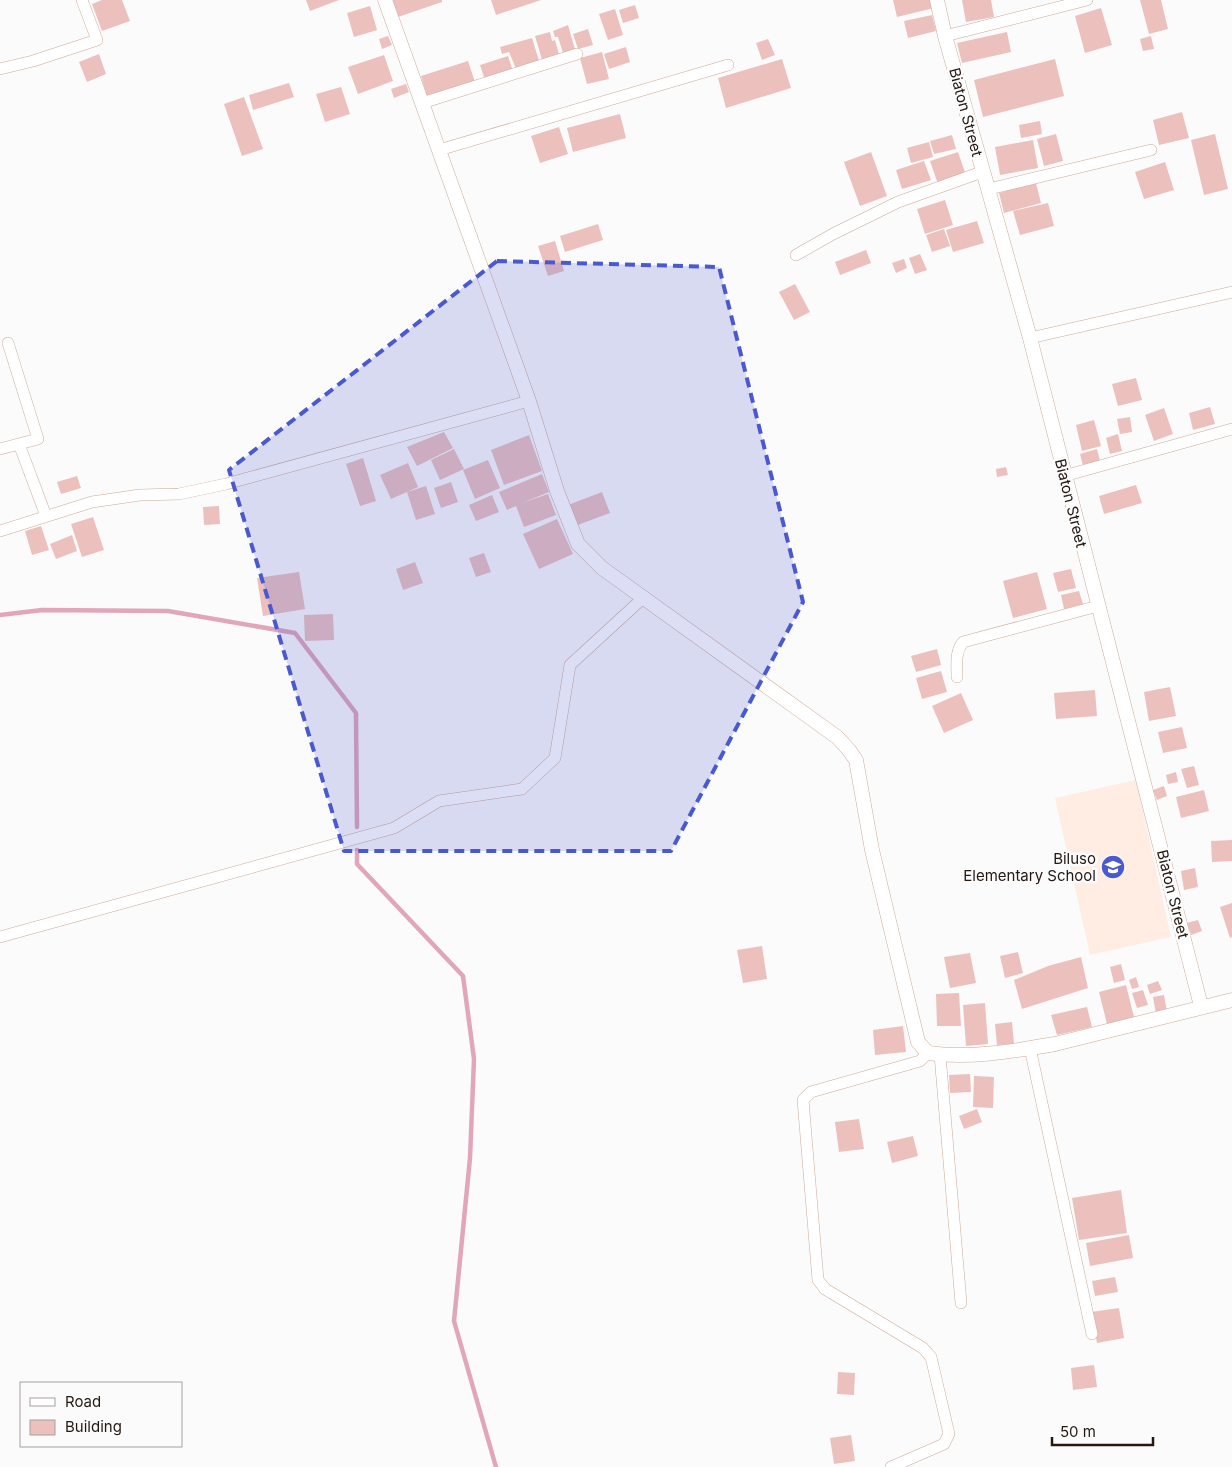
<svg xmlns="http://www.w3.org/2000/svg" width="1232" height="1467" font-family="Inter,sans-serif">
	<rect width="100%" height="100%" fill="#fbfbfb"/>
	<path fill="#ffede3" d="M1136,780L1171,937L1090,955L1055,798Z"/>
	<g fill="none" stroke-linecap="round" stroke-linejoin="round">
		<path stroke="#e1a6ba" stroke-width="4.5" d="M0,615L42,610L168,611L295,633L356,713L357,827
			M357,850V864L463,976L474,1059L470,1158L454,1321L496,1467"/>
	</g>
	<path fill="#ecc1bd" d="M102,0H122L130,21L102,31L92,4Z
		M306,0H339L310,11Z
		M392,0H442V2L398,17Z
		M491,0H541L496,15Z
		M893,0H932L934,8L897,17Z
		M962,0H991L994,17L966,22Z
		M1140,0H1161L1168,29L1149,34Z
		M635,5L639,18L623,23L619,10Z
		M370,6L377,30L354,37L347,13Z
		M1101,8L1112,45L1085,53L1075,16Z
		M615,9L623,35L608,40L599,14Z
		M932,15L936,31L908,38L904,21Z
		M568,25L576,53L564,56L558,37H555L553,31Z
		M588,29L593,45L578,49L573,34Z
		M550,32L552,41L555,40L560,58L543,63L535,36Z
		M1007,32L1011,52L962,63L957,43Z
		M388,36L392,45L382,49L379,39Z
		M1151,36L1154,49L1143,51L1140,39Z
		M532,38L540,64L517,71L509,52L502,54L500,47Z
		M768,39L775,55L762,60L756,43Z
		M626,47L630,62L609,69L604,54Z
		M602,52L609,79L587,84L580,58Z
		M99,54L106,74L87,82L79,62Z
		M384,55L393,81L358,94L348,67Z
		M508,56L513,71L485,80L480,65Z
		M782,59L791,88L726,108L718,78Z
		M1055,59L1064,96L983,117L974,80Z
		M468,61L475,82L427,97L421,76Z
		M289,83L294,97L253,110L249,95Z
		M406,84L409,92L394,98L391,89Z
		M341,87L350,114L325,122L316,94Z
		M244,97L263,149L242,156L224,104Z
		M1182,112L1189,138L1159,145L1153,120Z
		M620,114L626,138L573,152L567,128Z
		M1040,121L1042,134L1021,138L1019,125Z
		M559,127L568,154L540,163L531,136Z
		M1056,134L1063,161L1044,166L1037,139Z
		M1215,134L1228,189L1204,195L1191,140Z
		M952,135L956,149L934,154L930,141Z
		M1033,140L1038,168L1000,175L995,147Z
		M929,142L933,157L911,163L907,148Z
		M871,152L887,196L860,206L844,162Z
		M958,152L966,175L938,184L930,161Z
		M924,161L931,180L902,189L896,170Z
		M1165,162L1174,190L1144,199L1135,172Z
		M1036,183L1041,203L1004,213L999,193Z
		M945,200L953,225L925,234L917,209Z
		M1048,203L1054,226L1020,235L1013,211Z
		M977,221L984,243L953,252L946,230Z
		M598,224L603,240L565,252L560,236Z
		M944,229L950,246L932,252L926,235Z
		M555,241L564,271L548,276L538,246Z
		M866,250L871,263L840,275L835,262Z
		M920,254L927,270L915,274L909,258Z
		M904,259L907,268L896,273L892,263Z
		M795,284L810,312L794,320L779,292Z
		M1136,378L1142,400L1118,406L1112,384Z
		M1210,407L1215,424L1193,430L1189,413Z
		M1164,408L1173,434L1154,441L1145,415Z
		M1130,417L1132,432L1120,434L1117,419Z
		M1094,420L1101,446L1082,451L1076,425Z
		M444,432L453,448L417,466L407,447Z
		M1118,434L1122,451L1110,454L1106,438Z
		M529,435L542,471L504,485L491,450Z
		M454,449L464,469L440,480L431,460Z
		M1097,449L1100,461L1083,466L1080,454Z
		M363,458L376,501L360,506L346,464Z
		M488,460L500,488L475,499L463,470Z
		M408,463L418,487L391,499L380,475Z
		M1006,467L1008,475L997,477L996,469Z
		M542,474L549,492L522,503L548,494L556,515L524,527L516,506L507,510L499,492Z
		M77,476L81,488L61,494L57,482Z
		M451,482L458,502L441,508L434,488Z
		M1136,485L1142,503L1104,514L1099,496Z
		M426,486L435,514L416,520L407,492Z
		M602,492L610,513L575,526L568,505Z
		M492,495L499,512L476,521L469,505Z
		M219,506L220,524L204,525L203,507Z
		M93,517L104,550L82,557L71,524Z
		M557,519L573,554L539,569L523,534Z
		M41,526L49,550L32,555L25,531Z
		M72,535L77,551L56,559L50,544Z
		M484,553L491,572L476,577L469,558Z
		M415,562L423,583L403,590L396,569Z
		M1071,569L1076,588L1058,592L1053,573Z
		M299,572L305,609L263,616L257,578Z
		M1037,572L1047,609L1013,618L1003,581Z
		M1079,591L1083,604L1064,609L1061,595Z
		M333,614L334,640L305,641L304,615Z
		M937,649L941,665L916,672L911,656Z
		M941,671L947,692L922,699L916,678Z
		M1170,687L1176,716L1149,721L1144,692Z
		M1095,690L1097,716L1056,719L1054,693Z
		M961,693L973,720L944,733L932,706Z
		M1182,727L1187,748L1163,753L1158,732Z
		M1194,766L1199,785L1187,788L1181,769Z
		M1176,772L1178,782L1168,784L1166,775Z
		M1164,786L1167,796L1157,800L1153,790Z
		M1204,790L1209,811L1181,818L1176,797Z
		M1232,840V861L1212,862L1211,841Z
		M1195,868L1198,887L1184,890L1181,871Z
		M1232,903V937L1230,938L1220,907Z
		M1198,920L1202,931L1191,935L1187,923Z
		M762,946L767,979L743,983L737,950Z
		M1018,952L1023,973L1005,978L1000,956Z
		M970,953L976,983L950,988L944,957Z
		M1081,957L1088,988L1022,1009L1014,980L1048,966Z
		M1121,964L1125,980L1114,983L1110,967Z
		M1136,977L1139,987L1132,989L1129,980Z
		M1158,981L1162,990L1150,994L1147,985Z
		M1126,985L1134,1017L1107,1024L1099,992Z
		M1143,990L1148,1005L1137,1008L1132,993Z
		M959,993L961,1026H937L936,994Z
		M1164,995L1167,1012L1156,1014L1153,997Z
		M985,1003L988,1044L966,1046L963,1005Z
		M1087,1007L1092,1027L1057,1035L1051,1015Z
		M1012,1022L1014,1044L997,1045L995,1024Z
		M903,1026L906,1052L875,1055L873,1030Z
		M970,1074L971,1092L950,1093L949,1075Z
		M974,1076L994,1077L993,1108L973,1107Z
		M977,1109L982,1122L964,1129L959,1116Z
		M859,1119L864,1149L839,1152L835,1122Z
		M913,1136L918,1156L892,1163L887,1142Z
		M1121,1190L1127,1233L1079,1240L1072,1198Z
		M1129,1235L1133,1258L1090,1266L1086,1243Z
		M1115,1277L1118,1292L1095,1296L1092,1281Z
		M1119,1308L1124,1338L1097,1343L1091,1312Z
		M1094,1365L1097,1387L1073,1390L1071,1368Z
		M838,1372L855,1373L854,1395L837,1394Z
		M851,1435L855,1461L834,1464L830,1438Z"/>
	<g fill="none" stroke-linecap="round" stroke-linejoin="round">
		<g stroke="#ccaa96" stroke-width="12">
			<path id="minor" d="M945,36L1087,0
				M0,69L33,61L97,40L82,0
				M422,103L577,54
				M439,150L728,65
				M989,189L1151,150
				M796,255L833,234L898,202L982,172
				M1030,338L1232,292
				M19,444L46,516
				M0,449L38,439L8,343
				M1064,476L1232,429
				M0,531L92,502L140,495L179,494L226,484L529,401
				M957,677C957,664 955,652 963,642L1098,606
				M0,937L394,828L439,801L522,789L555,758L570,665L643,598
				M1030,1048L1092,1334
				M940,1055L961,1303
				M891,1467L944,1444L949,1434L931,1357L923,1348L825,1289L818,1280L803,1100L811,1092L920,1061L928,1053"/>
		</g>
		<g stroke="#ccaa96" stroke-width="15">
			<path id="tertiary" d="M385,0L529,401L557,491L578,544L602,568L837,737L849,750L856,760L872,850L918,1042L928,1053C969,1059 1014,1051 1055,1044L1232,1000
				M937,0L945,36L1030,338L1201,1006"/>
		</g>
		<use href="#minor" stroke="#fff" stroke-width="11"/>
		<use href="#tertiary" stroke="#fff" stroke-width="14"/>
	</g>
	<path fill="#4a59ce" fill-opacity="0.2" stroke="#4a59ce" stroke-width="4" stroke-dasharray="10 6" stroke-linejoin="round" d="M497,261L719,267L803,602L671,851H344L229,470Z"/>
	<defs>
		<g id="school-disc" transform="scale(1.25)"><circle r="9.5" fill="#4a59ce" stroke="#fbfbfb"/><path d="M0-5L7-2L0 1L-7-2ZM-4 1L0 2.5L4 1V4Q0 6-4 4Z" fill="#fff"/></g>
	</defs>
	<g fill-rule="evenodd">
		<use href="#school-disc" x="1113" y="867"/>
	</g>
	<g text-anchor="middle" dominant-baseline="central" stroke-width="5" stroke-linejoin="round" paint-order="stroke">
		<g font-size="15" fill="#251811" stroke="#fbfbfb">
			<text transform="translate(966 112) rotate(75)">Biaton Street</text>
			<text transform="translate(1071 503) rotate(76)">Biaton Street</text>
			<text transform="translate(1173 894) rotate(76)">Biaton Street</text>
		</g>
		<g font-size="15" fill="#251811" stroke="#fbfbfb" text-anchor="end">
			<text x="1096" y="858">Biluso<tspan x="1096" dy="17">Elementary School</tspan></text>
		</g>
	</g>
	<rect x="20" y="1382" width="162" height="65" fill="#fbfbfb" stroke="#a5a09d"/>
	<rect x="30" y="1398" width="25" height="8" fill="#ffffff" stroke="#a5a09d"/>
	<text x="65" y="1407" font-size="15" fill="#251811">Road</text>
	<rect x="30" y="1420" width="25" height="15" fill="#ecc1bd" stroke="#a5a09d"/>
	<text x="65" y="1432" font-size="15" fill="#251811">Building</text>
	<path d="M1052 1437v8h101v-8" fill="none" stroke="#251811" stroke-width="2.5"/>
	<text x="1060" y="1437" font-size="15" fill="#251811" stroke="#fbfbfb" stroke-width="4" paint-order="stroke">50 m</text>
</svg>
